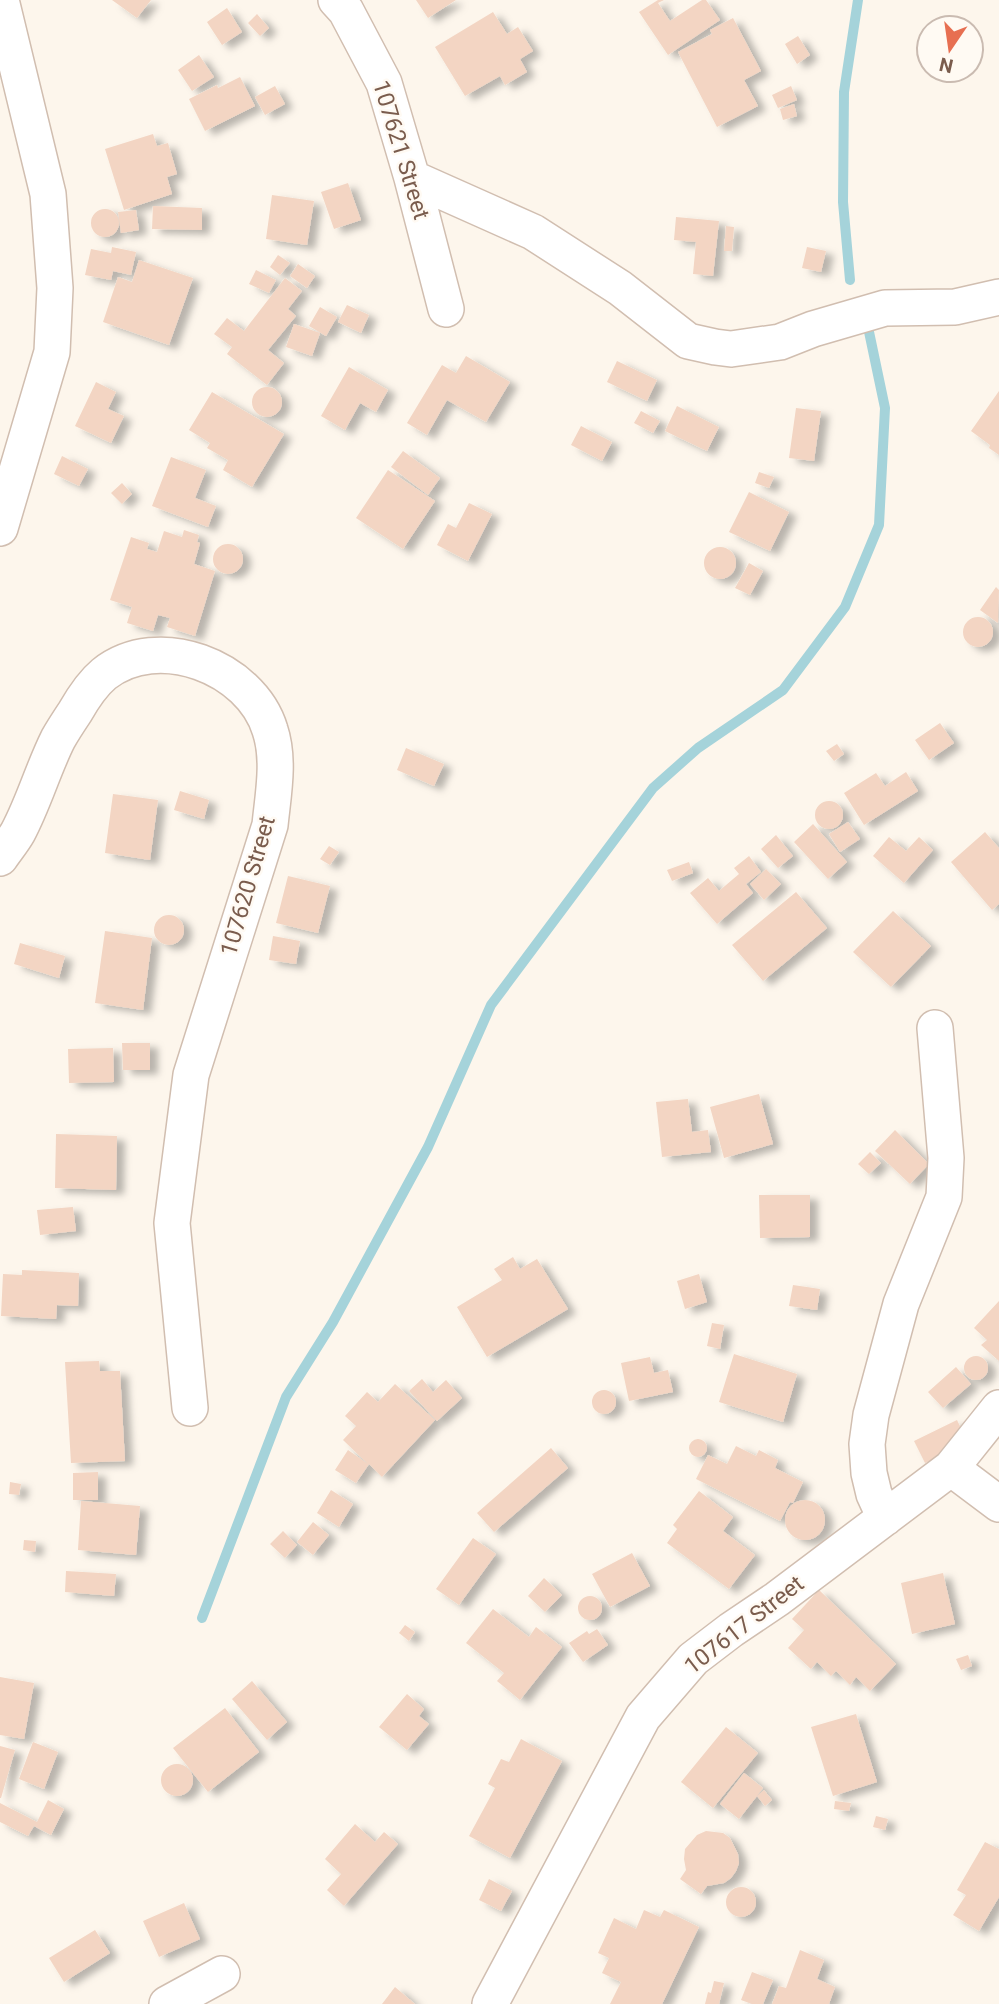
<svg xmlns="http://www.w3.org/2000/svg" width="999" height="2004" font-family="Roboto,sans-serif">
	<defs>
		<filter id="shadow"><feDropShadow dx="8" dy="4.5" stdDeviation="3.5" flood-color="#0004"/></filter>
	</defs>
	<rect width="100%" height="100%" fill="#fdf6ec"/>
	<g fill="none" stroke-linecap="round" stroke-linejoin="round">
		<path stroke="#a5d3da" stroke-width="10" d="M850,280L843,202L844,92L858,0
			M202,1618L286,1397L333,1322L428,1147L491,1005L653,788L698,748L783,690L845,607L879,525L885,408L868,327"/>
	</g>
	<path fill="#f3d5c3" filter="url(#shadow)" d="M112,0H151L137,18Z
		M416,0H456L428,18Z
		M658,0H664L658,3L670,21L702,0H706L720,20L668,55L639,12Z
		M227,8L242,32L222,45L207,22Z
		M493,12L507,34L518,27L533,51L520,59L527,72L505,85L500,76L465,96L435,47Z
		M257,14L269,28L260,36L248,23Z
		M733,18L761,71L744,80L758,106L717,127L678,52L712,34L710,30Z
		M798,36L810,55L797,64L785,44Z
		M199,55L214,77L192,91L178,70Z
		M240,77L255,106L205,131L189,99L217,85L218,88Z
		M275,86L285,104L265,115L255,97Z
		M791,86L797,100L778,108L772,95Z
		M794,104L797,116L783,120L780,109Z
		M153,134L157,146L168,143L177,174L167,177L172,194L124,210L105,149Z
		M348,183L361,220L334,229L321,192Z
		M272,195L314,201L307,245L266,239Z
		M153,206L202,208V230L152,229Z
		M91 223a14 14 0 1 1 28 0a14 14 0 1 1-28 0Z
		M136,210L139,230L121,233L118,212Z
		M676,217L719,221L713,276L693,274L696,242L674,240Z
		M726,226L734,227L732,251H724Z
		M112,247L136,252L131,275L113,271L111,280L85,275L91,249L111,253Z
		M807,247L826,251L821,272L802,268Z
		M278,255L290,263L280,275L270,267Z
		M139,260L193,278L169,345L103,322L118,277L132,282Z
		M298,264L315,276L307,288L290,276Z
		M256,270L276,280L269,293L249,284Z
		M285,278L302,291L288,309L296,316L268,350L284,363L267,385L227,354L232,347L214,334L227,318L244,331Z
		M347,305L369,315L361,333L338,322Z
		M320,307L337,317L326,336L309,326Z
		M294,324L320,333L312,356L286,347Z
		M466,356L510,382L486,422L447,400L427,435L407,423L442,365L456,373Z
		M617,361L657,380L647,401L607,382Z
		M349,367L388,390L376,412L360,403L345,430L321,416Z
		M96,382L116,392L108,409L124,416L111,443L75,426Z
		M252 402a15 15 0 1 1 30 0a15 15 0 1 1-30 0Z
		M999,391V455L989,448L990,445L971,431Z
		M212,392L284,434L252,487L223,470L228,460L207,448L210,443L189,430Z
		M677,406L719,427L707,451L665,431Z
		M796,408L821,411L814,461L789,458Z
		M641,411L660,421L653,433L634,423Z
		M581,426L612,442L602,461L571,445Z
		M403,451L440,478L428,495L391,467Z
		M62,456L88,469L79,486L54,474Z
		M171,457L206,470L195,498L216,506L208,527L152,506Z
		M388,470L435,501L403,549L356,518Z
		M759,472L774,477L769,488L755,483Z
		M122,483L132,494L122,504L111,493Z
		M749,492L789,512L770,551L729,532Z
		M469,503L492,514L468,561L437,545L448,524L456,528Z
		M184,530L199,535L197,542L200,543L194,564L215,571L195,636L167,627L170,618L158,615L153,631L127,623L132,607L110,600L131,537L149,543L147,549L157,552L164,531L182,537Z
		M213 559a15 15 0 1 1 30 0a15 15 0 1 1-30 0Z
		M704 563a16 16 0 1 1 32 0a16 16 0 1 1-32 0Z
		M749,563L763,571L750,595L735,588Z
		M996,587L999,590L998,623L980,610Z
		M963 632a15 15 0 1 1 30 0a15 15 0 1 1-30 0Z
		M940,723L954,743L929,760L915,740Z
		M837,744L844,754L834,761L826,751Z
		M406,748L444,764L434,786L397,770Z
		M906,772L918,791L864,825L844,793L876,773L885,786Z
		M180,791L209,800L204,819L174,810Z
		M113,794L158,800L150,860L105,853Z
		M815 815a14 14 0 1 1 28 0a14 14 0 1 1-28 0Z
		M848,822L860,839L840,852L829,834Z
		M813,824L847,862L828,879L794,842Z
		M985,832L999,848V904L992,910L951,862Z
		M776,835L793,856L778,868L761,849Z
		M889,837L906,851L919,837L933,850L904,883L873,856Z
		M329,846L339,852L330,865L320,859Z
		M749,856L761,872L746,884L753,893L717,924L690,893L708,878L719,891L739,874L734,868Z
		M689,862L693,873L672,881L667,870Z
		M766,869L781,884L764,900L750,884Z
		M288,876L330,886L318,933L276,923Z
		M796,892L827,928L763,981L732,945Z
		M893,911L931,946L891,987L853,952Z
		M154 930a15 15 0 1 1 30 0a15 15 0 1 1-30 0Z
		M105,931L152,938L143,1010L95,1003Z
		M273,936L300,941L296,964L269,960Z
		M20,943L65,956L59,978L14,964Z
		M122,1043H150V1070H123Z
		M113,1048L114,1082L69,1083L68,1049Z
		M759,1094L773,1144L724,1158L710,1107Z
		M688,1099L692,1132L708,1130L711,1152L662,1157L656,1102Z
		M895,1130L929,1164L910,1184L875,1151Z
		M56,1134L117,1136L116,1190L55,1188Z
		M870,1152L881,1163L869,1174L858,1164Z
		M759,1195H810V1237L760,1238Z
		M73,1207L76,1231L40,1235L37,1210Z
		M513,1257L520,1269L537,1259L568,1309L487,1357L457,1307L502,1280L494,1269Z
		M22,1270L79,1273L78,1306L57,1305L56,1319L1,1316L3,1274L22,1275Z
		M699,1274L707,1302L685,1309L677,1281Z
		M793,1285L820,1289L817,1310L789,1306Z
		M999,1301V1361L981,1345L987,1340L974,1328Z
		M712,1323L724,1325L720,1349L707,1346Z
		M734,1354L797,1374L783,1422L719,1402Z
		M964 1368a12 12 0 1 1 24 0a12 12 0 1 1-24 0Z
		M650,1357L654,1373L668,1370L673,1392L629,1401L621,1363Z
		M99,1361L100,1371H120L125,1461L71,1463L65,1362Z
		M956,1367L971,1384L943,1408L928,1392Z
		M422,1379L433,1392L446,1380L462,1398L437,1421L409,1391Z
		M395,1384L435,1420L382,1477L369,1464L356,1483L335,1470L348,1450L368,1464L343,1440L356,1426L345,1416L367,1392L378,1402Z
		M592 1402a12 12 0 1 1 24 0a12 12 0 1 1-24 0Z
		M957,1420L968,1443L925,1463L914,1441Z
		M689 1448a9 9 0 1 1 18 0a9 9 0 1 1-18 0Z
		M736,1446L756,1456L759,1450L778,1460L775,1468L803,1482L793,1503L790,1502L780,1521L696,1479L708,1455L727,1464Z
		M551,1448L568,1468L494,1532L477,1513Z
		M98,1472V1500H73V1473Z
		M10,1482L21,1484L19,1495L9,1494Z
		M331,1490L353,1504L339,1527L317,1513Z
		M699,1491L733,1517L723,1531L755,1555L729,1589L667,1543L677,1529L673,1525Z
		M785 1520a20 20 0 1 1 40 0a20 20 0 1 1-40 0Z
		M81,1501L140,1506L136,1555L78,1550Z
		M313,1522L329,1535L313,1555L297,1542Z
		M283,1531L297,1545L285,1558L270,1544Z
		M473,1538L496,1554L459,1605L436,1589Z
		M24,1540L36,1541L35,1552L23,1550Z
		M632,1553L650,1586L610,1607L592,1574Z
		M66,1571L116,1574L114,1596L65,1592Z
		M943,1573L955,1624L912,1634L901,1583Z
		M544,1578L562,1595L545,1612L528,1596Z
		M819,1590L896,1664L870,1691L856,1677L850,1685L836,1671L831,1676L817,1662L811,1669L788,1648L804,1630L792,1619Z
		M578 1608a12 12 0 1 1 24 0a12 12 0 1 1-24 0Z
		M493,1609L529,1637L536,1627L562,1647L520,1700L497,1681L504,1673L466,1643Z
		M405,1625L415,1632L409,1641L399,1633Z
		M597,1629L608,1645L583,1662L569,1643L587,1631L589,1634Z
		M968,1655L972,1666L961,1670L956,1659Z
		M0,1677L34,1683L24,1739L0,1735Z
		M252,1681L287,1722L267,1740L232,1699Z
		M407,1694L424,1709L419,1716L429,1724L407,1750L379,1727Z
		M225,1708L259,1752L208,1792L173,1748Z
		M856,1714L877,1782L833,1796L811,1727Z
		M726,1727L758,1753L713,1808L681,1782Z
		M521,1739L562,1761L510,1858L469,1836L495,1788L488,1784L501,1759L509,1762Z
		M33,1742L58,1752L44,1789L19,1779Z
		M0,1746L15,1750L1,1798H0Z
		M161 1780a16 16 0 1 1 32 0a16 16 0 1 1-32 0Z
		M744,1773L763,1788L757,1796L764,1790L772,1800L765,1806L757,1796L739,1819L720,1804Z
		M48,1800L64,1809L51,1835L34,1826L28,1836L0,1822V1803L37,1822Z
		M835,1801L851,1803L849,1811L834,1809Z
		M876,1816L888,1819L885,1830L873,1827Z
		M355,1824L375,1842L384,1832L398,1844L344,1906L327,1890L341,1874L325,1859Z
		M706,1831L723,1833L730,1838L738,1854L739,1863L736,1871L731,1878L724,1883L707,1886L701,1894L680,1879L686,1870L684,1859L685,1849L697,1835Z
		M985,1842L999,1849V1897L979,1931L953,1915L966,1895L957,1890Z
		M489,1879L512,1891L501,1911L479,1900Z
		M726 1902a15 15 0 1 1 30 0a15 15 0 1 1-30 0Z
		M184,1903L200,1939L159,1957L143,1921Z
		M644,1910L660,1917L664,1910L699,1927L662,2004H610L621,1982L602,1973L609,1958L598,1953L614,1918L636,1929Z
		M95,1930L110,1953L64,1982L49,1958Z
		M800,1950L824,1960L817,1979L835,1987L829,2004H772L779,1986L786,1988Z
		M752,1972L773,1980L763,2004H752L741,2000Z
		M714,1981L724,1983L719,2004H705L708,1992L711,1993Z
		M395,1987L415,2004H382Z"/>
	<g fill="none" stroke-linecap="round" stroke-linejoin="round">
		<g stroke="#d1beb0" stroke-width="38">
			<path id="minor" d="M336,0L346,11L384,83L412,178L446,309
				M412,178L533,232L620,288L688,341L715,347L731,349L780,342L813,329L885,308L955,307L999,297
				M0,528L52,352L55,288L48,194L1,0
				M0,858C6,849 13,841 18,832C34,802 43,769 58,739C63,730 69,721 75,712C83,698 92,684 104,674C158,631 251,667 270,730C280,760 273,795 270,825L191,1075L172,1223L190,1408
				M951,1468L999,1504
				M885,1518L874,1494L869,1473L867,1444L871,1415L901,1304L944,1197L946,1158L935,1028
				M167,2004L222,1974
				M490,2004L643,1717L693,1659L731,1630L777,1599L951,1468L999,1408"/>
		</g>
		<use href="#minor" stroke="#fff" stroke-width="35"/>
	</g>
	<g text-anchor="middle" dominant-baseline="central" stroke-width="5" stroke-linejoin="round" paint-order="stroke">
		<g font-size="23" fill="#7a5c4d" stroke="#fffaf3">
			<text transform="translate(401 150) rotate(73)">107621 Street</text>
			<text transform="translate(248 886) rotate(-74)">107620 Street</text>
			<text transform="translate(744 1625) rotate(-38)">107617 Street</text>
		</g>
	</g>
	<g transform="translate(950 49) rotate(193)"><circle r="33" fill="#fffaf3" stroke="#cabbb1" stroke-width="2"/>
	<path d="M0-5L12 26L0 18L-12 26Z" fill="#e76f51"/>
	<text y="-10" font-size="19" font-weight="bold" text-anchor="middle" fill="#7a5c4d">N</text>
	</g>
</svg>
